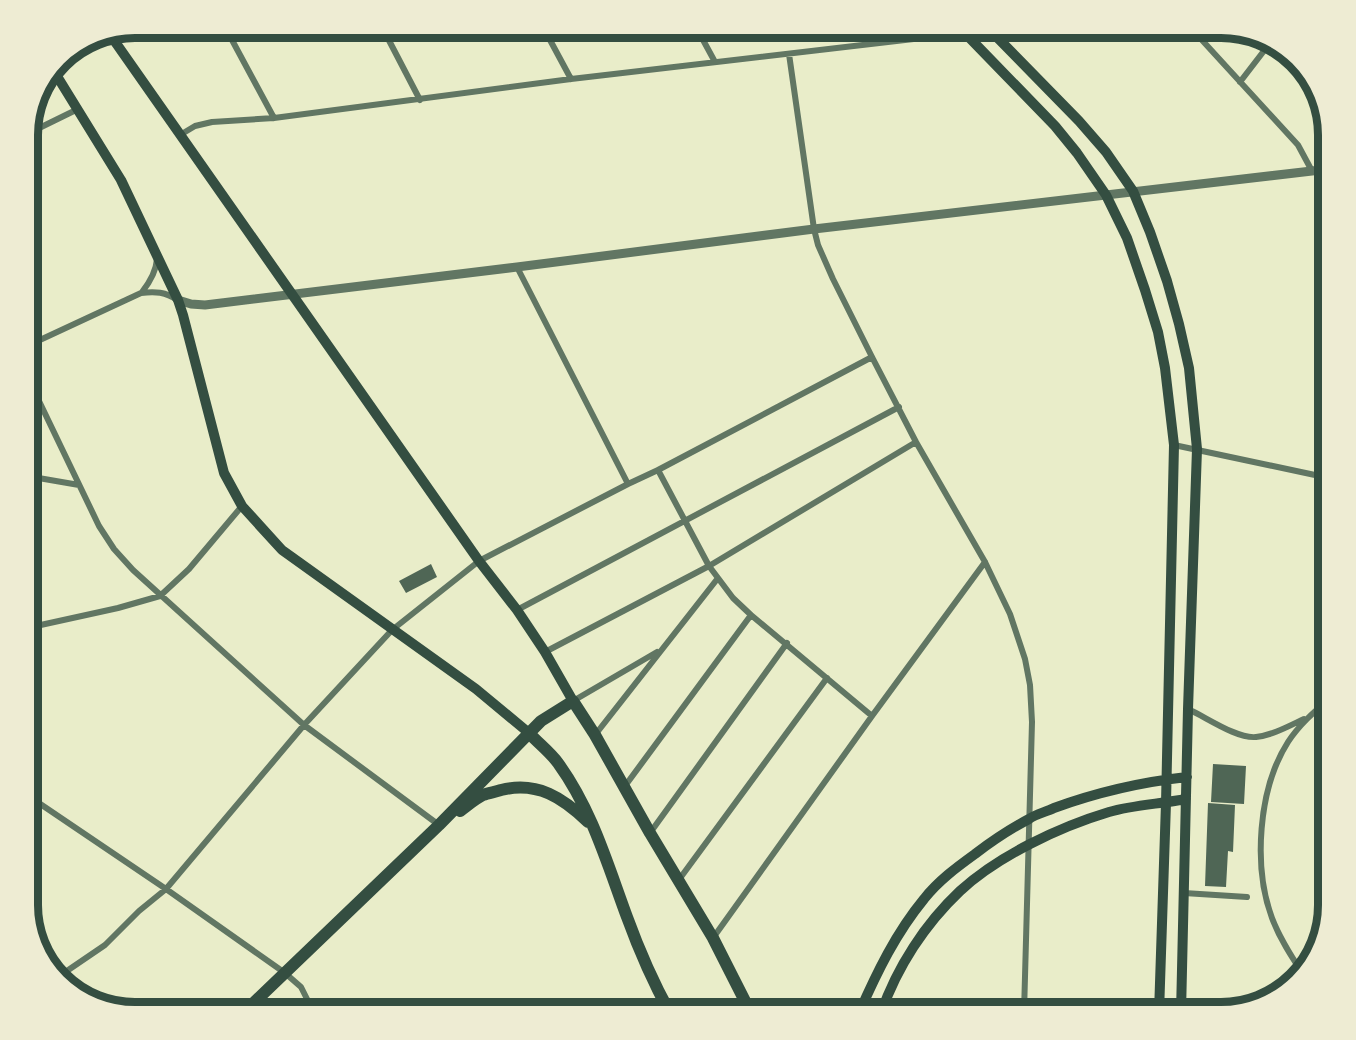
<svg xmlns="http://www.w3.org/2000/svg" width="1356" height="1040" font-family="'Roboto Condensed',sans-serif">
	<rect width="100%" height="100%" fill="#e9edc9"/>
	<path fill="#4f6655" d="M431,564L437,577L406,593L399,581Z
		M1213,764L1246,766L1244,804L1211,802Z
		M1208,803L1235,805L1233,852L1228,851L1226,887L1205,886Z"/>
	<g fill="none" stroke-linecap="round" stroke-linejoin="round">
		<path stroke="#617663" stroke-width="6" d="M225,27L274,118
			M382,27L420,100
			M543,27L571,79
			M696,27L715,62
			M1190,27L1298,145L1312,171
			M789,54L814,229L818,245L833,279L872,357L916,442L985,562L1010,614L1025,659L1030,685L1032,722L1024,1013
			M1240,82L1270,43
			M27,134L78,109
			M180,135L195,126L212,122L274,118L571,79L965,33
			M517,267L628,484
			M142,292C150,282 156,272 157,259
			M27,346L141,293C155,291 166,292 177,300
			M27,376L99,526L114,549L133,570L304,725L439,825
			M1174,445L1329,478
			M658,470L709,566L733,598L751,615L872,716
			M27,476L79,485
			M517,610L899,407
			M27,628L118,608L160,596L189,569L242,506
			M545,652L709,566L916,442
			M573,701L657,652
			M1188,709C1206,717 1237,739 1256,737C1273,735 1289,726 1304,719
			M595,735L718,578
			M625,786L751,615
			M27,795L166,889L285,973L301,987L314,1013
			M650,833L787,643
			M678,881L827,678
			M1184,893L1247,897
			M713,938L872,716L985,562
			M1303,974C1291,956 1280,939 1272,918C1253,867 1258,789 1288,742C1299,725 1314,712 1329,699
			M58,977L105,945L139,911L166,889L304,725L392,630L479,561L628,484L658,470L872,357"/>
		<path stroke="#617663" stroke-width="9" d="M178,300L191,304L205,305L517,267L814,229L1329,169"/>
		<path stroke="#344e41" stroke-width="10" d="M959,27L1055,126L1077,153L1106,195L1127,238L1145,290L1158,332L1165,368L1174,445L1166,803L1159,1013
			M987,27L1079,121L1106,152L1133,191L1150,232L1167,281L1179,324L1189,368L1197,449L1188,709L1181,1013
			M111,36L479,561L517,610L545,652L573,701
			M52,68L121,180L178,300L183,315L224,473L242,506L282,550L476,689L529,733
			M859,1013C877,972 896,933 924,899C938,881 957,867 975,854C992,841 1010,829 1029,819C1036,814 1046,812 1054,808C1095,793 1142,782 1187,777
			M881,1013C897,967 925,924 960,891C998,856 1059,827 1109,812C1133,805 1160,804 1186,799"/>
		<path stroke="#344e41" stroke-width="12" d="M529,733C538,743 550,752 558,763C592,810 607,863 627,917C639,950 653,982 670,1013
			M460,811C467,806 475,799 483,795C488,793 495,792 501,790C538,781 563,798 588,822
			M243,1013L439,825L541,721L573,701L595,735L650,833L713,938L751,1013"/>
	</g>
	<path d="M0 0H1356V1040H0ZM135 38H1221A97 97 0 0 1 1318 135V905A97 97 0 0 1 1221 1002H135A97 97 0 0 1 38 905V135A97 97 0 0 1 135 38Z" fill="#eeecd3" fill-rule="evenodd"/>
	<path fill="none" stroke="#344e41" stroke-width="8" d="M135 38H1221A97 97 0 0 1 1318 135V905A97 97 0 0 1 1221 1002H135A97 97 0 0 1 38 905V135A97 97 0 0 1 135 38Z"/>
</svg>
